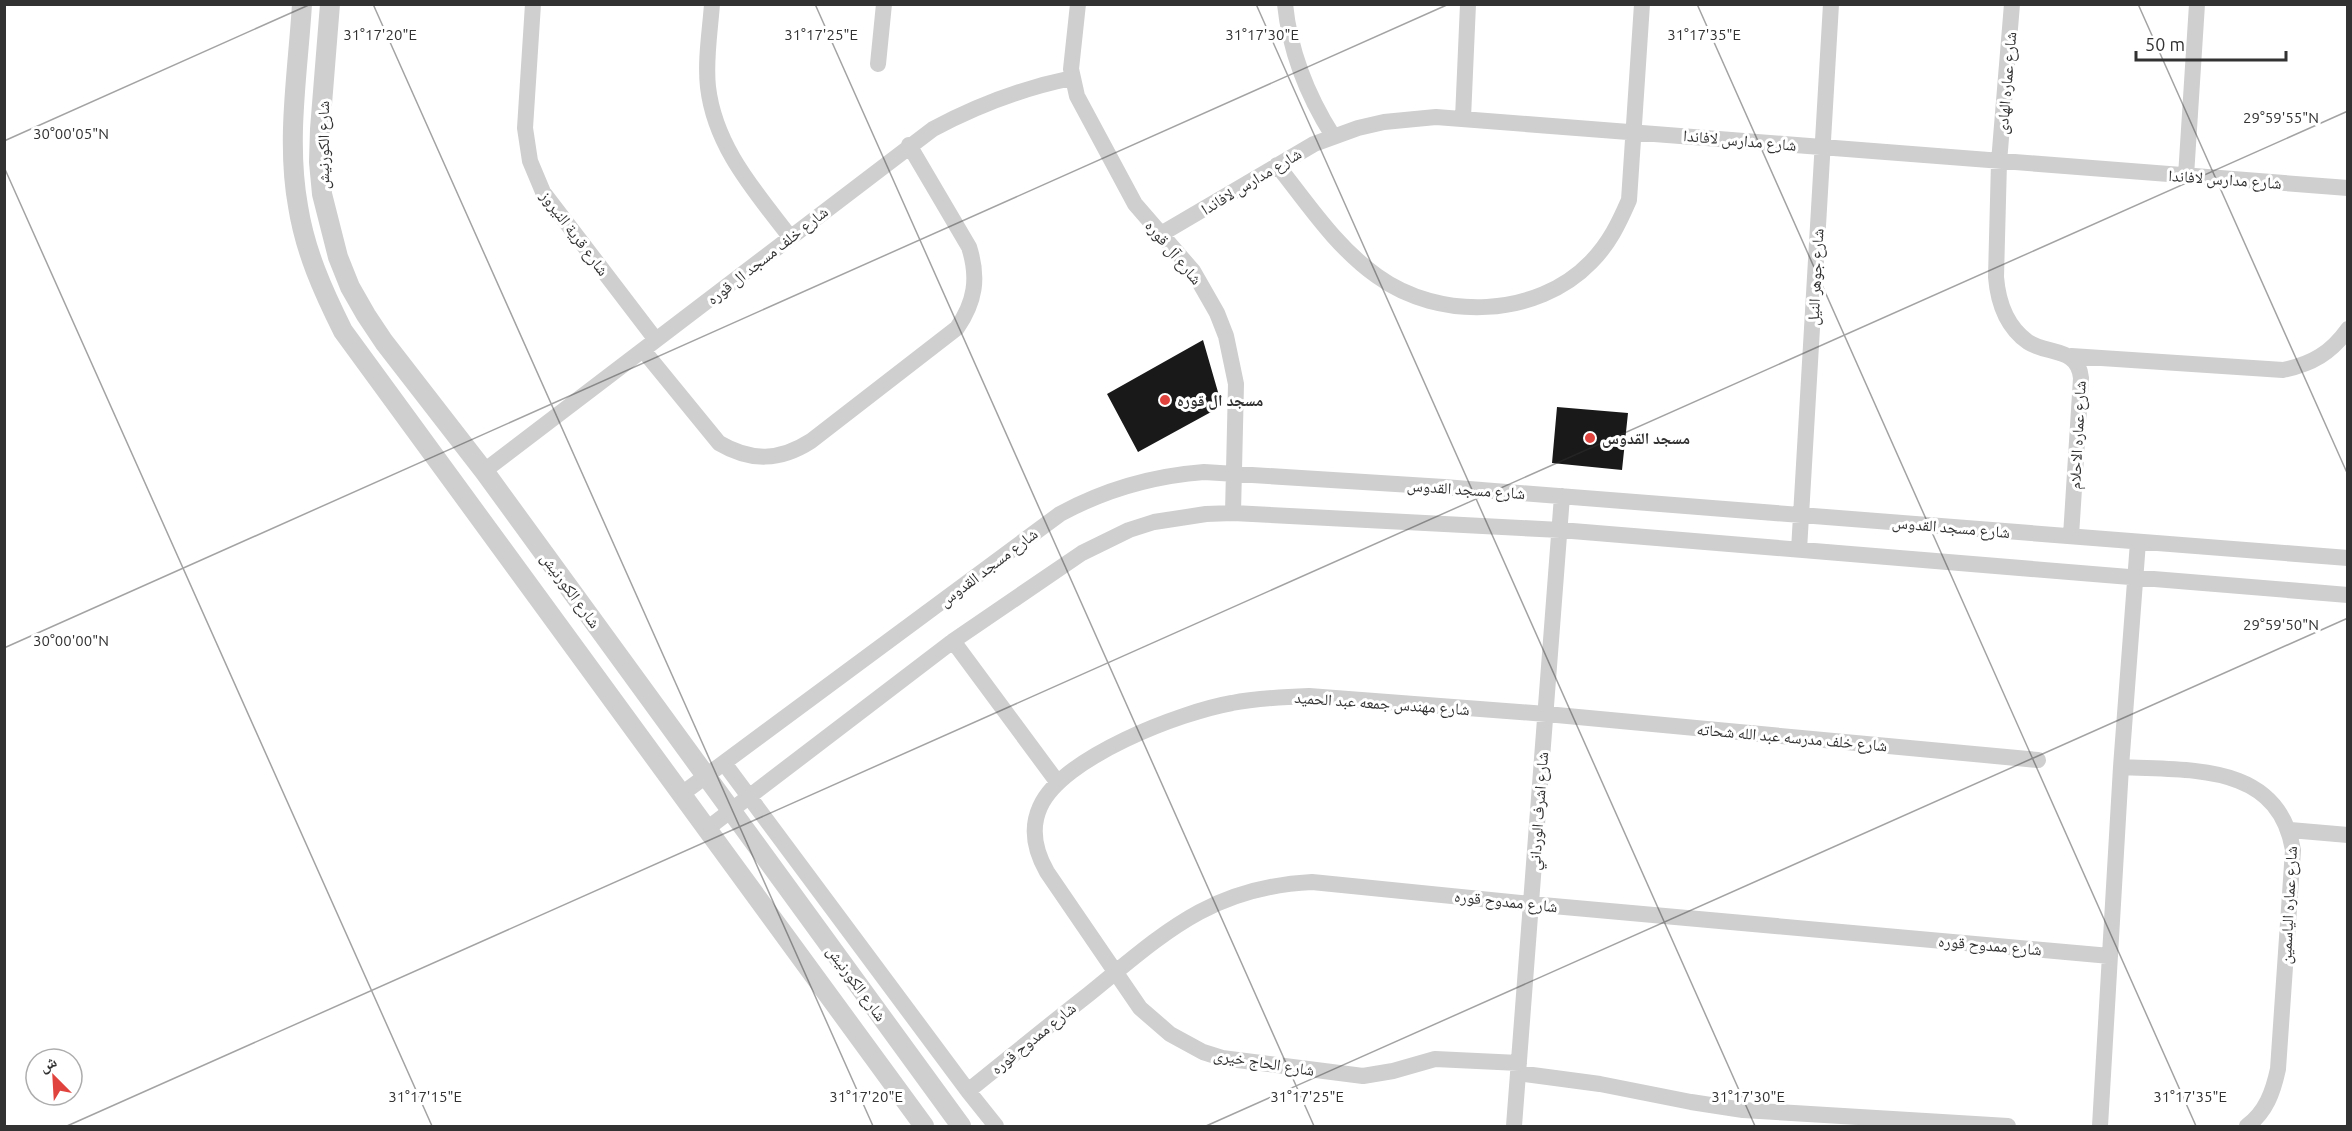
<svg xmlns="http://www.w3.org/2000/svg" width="2352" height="1131" font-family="Ubuntu,'Noto Naskh Arabic',sans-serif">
	<rect width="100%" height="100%" fill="#fff"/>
	<path fill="#191919" d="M1203,340L1222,406L1138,452L1107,394Z
		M1557,407L1628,413L1622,470L1552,463Z"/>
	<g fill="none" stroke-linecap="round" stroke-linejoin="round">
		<path stroke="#cfcfcf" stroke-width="16" d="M533,4L525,128L530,161L543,192L656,340
			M712,4C710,32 705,60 708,87C715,147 755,191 790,237
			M1078,4L1071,69L1077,96L1135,204L1193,271L1217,313L1226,336L1236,384L1233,513
			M1285,4C1290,53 1307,95 1333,136
			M2012,4L1999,162L1996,277C1998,302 2007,327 2028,342C2048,355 2078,347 2081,378L2071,536
			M878,64L884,4
			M1463,118L1468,4
			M1277,165C1308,204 1336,247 1377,276C1439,321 1537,318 1591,262C1609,244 1619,223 1629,200L1642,4
			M2186,176L2197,4
			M1161,234L1314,144L1358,128L1384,122L1436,117L2348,188
			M643,350L719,443C751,462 780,461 811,441L957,328C975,302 979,278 969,247L909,145
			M2071,356L2283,370C2312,364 2331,353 2348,329
			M484,471L933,129C978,105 1023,88 1072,78
			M1799,550L1831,4
			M953,641L1058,783
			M724,763L968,1091L996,1126
			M2121,767C2190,771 2278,762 2293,850L2278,1069C2273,1092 2266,1112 2247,1126
			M683,793L1060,514C1106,489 1152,476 1204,472L1444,487L2348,558
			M708,828L953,641L1082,553L1129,530L1154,522L1206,514L1233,513L1560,530L2348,595
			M2290,830L2348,835
			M1519,1063L1435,1059L1393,1071L1363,1076L1222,1058L1203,1052L1170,1034L1140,1008L1047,872C1035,851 1030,829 1040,807C1062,757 1181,712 1232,703C1257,698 1283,697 1309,696L1546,714L2038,760
			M1518,1073L1600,1084L1691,1102L1743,1110L2008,1126
			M968,1091C1008,1059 1048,1026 1089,994C1164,933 1211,887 1312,882L1531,904L2110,956
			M1514,1126L1562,496
			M2100,1126L2121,767L2138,542"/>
		<path stroke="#cfcfcf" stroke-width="20" d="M302,4C298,71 286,140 298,206C305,251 323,291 343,331L924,1126
			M330,4L320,129L319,162L322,194L338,257L350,287L366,315L384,342L484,471L961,1126"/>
	</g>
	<path fill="none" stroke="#323232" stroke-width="1.5" stroke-opacity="0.45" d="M373,4L873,1126M815,4L1314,1126M1256,4L1755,1126M1697,4L2196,1126M2138,4L2348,475M4,141L311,4M4,167L432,1126M4,648L1449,4M67,1126L2348,111M1206,1126L2348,618M2344,1126L2348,1125"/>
	<g fill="#e0433d" stroke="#fff" stroke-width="2">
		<circle cx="1165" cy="400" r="6"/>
		<circle cx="1590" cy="438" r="6"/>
	</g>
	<g text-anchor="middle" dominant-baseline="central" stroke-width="6" stroke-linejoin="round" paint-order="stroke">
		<g font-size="16" fill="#323232" stroke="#fff">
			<text transform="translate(2006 83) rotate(-85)">شارع عماره الهادى</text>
			<text transform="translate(1740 140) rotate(5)">شارع مدارس لافاندا</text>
			<text transform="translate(323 145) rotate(-90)">شارع الكورنيش</text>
			<text transform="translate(2225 179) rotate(4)">شارع مدارس لافاندا</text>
			<text transform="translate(1251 181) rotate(-31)">شارع مدارس لافاندا</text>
			<text transform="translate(575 233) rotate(53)">شارع قرية النيروز</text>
			<text transform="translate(1174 252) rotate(50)">شارع آل قوره</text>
			<text transform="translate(767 255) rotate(-38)">شارع خلف مسجد ال قوره</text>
			<text transform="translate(1815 277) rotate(-87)">شارع جوهر النيل</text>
			<text transform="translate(2077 435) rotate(-87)">شارع عماره الاحلام</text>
			<text transform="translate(1466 489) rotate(4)">شارع مسجد القدوس</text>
			<text transform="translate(1951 527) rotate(5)">شارع مسجد القدوس</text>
			<text transform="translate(988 567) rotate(-37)">شارع مسجد القدوس</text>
			<text transform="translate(571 590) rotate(54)">شارع الكورنيش</text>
			<text transform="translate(1382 703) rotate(4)">شارع مهندس جمعه عبد الحميد</text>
			<text transform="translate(1792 737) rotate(5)">شارع خلف مدرسه عبد الله شحاته</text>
			<text transform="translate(1538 811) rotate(-86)">شارع اشرف الورداني</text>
			<text transform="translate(1506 901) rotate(6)">شارع ممدوح قوره</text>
			<text transform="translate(2288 905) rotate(-87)">شارع عماره الياسمين</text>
			<text transform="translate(1990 945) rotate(5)">شارع ممدوح قوره</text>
			<text transform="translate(857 983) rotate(54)">شارع الكورنيش</text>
			<text transform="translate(1033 1038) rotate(-39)">شارع ممدوح قوره</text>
			<text transform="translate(1264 1062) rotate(9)">شارع الحاج خيرى</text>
		</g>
		<g font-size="16" font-weight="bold" fill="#323232" stroke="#fff" text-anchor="start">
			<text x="1177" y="400">مسجد ال قوره</text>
			<text x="1602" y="438">مسجد القدوس</text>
		</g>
	</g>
	<g font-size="15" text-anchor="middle" fill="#323232" stroke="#fff" stroke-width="6" stroke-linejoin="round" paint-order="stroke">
		<text x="380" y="40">31°17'20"E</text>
		<text x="821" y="40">31°17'25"E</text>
		<text x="1704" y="40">31°17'35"E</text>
		<text x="1262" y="40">31°17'30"E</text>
		<text x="2281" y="123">29°59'55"N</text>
		<text x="71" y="139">30°00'05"N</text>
		<text x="2281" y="630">29°59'50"N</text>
		<text x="71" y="646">30°00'00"N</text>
		<text x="425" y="1102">31°17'15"E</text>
		<text x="866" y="1102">31°17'20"E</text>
		<text x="1307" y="1102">31°17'25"E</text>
		<text x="1748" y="1102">31°17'30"E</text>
		<text x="2190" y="1102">31°17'35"E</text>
	</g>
	<rect width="2352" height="1131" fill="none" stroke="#323232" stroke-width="12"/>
	<g transform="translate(54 1077) rotate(336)"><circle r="28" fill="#ffffff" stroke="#adadad" stroke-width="1.5"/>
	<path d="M0-4.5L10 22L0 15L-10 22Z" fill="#e0433d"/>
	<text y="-9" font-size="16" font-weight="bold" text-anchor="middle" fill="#323232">ش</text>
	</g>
	<path d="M2136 51v9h150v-9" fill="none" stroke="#323232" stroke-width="3"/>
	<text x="2145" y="51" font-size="18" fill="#323232" stroke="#ffffff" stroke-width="4.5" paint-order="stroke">50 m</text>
</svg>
